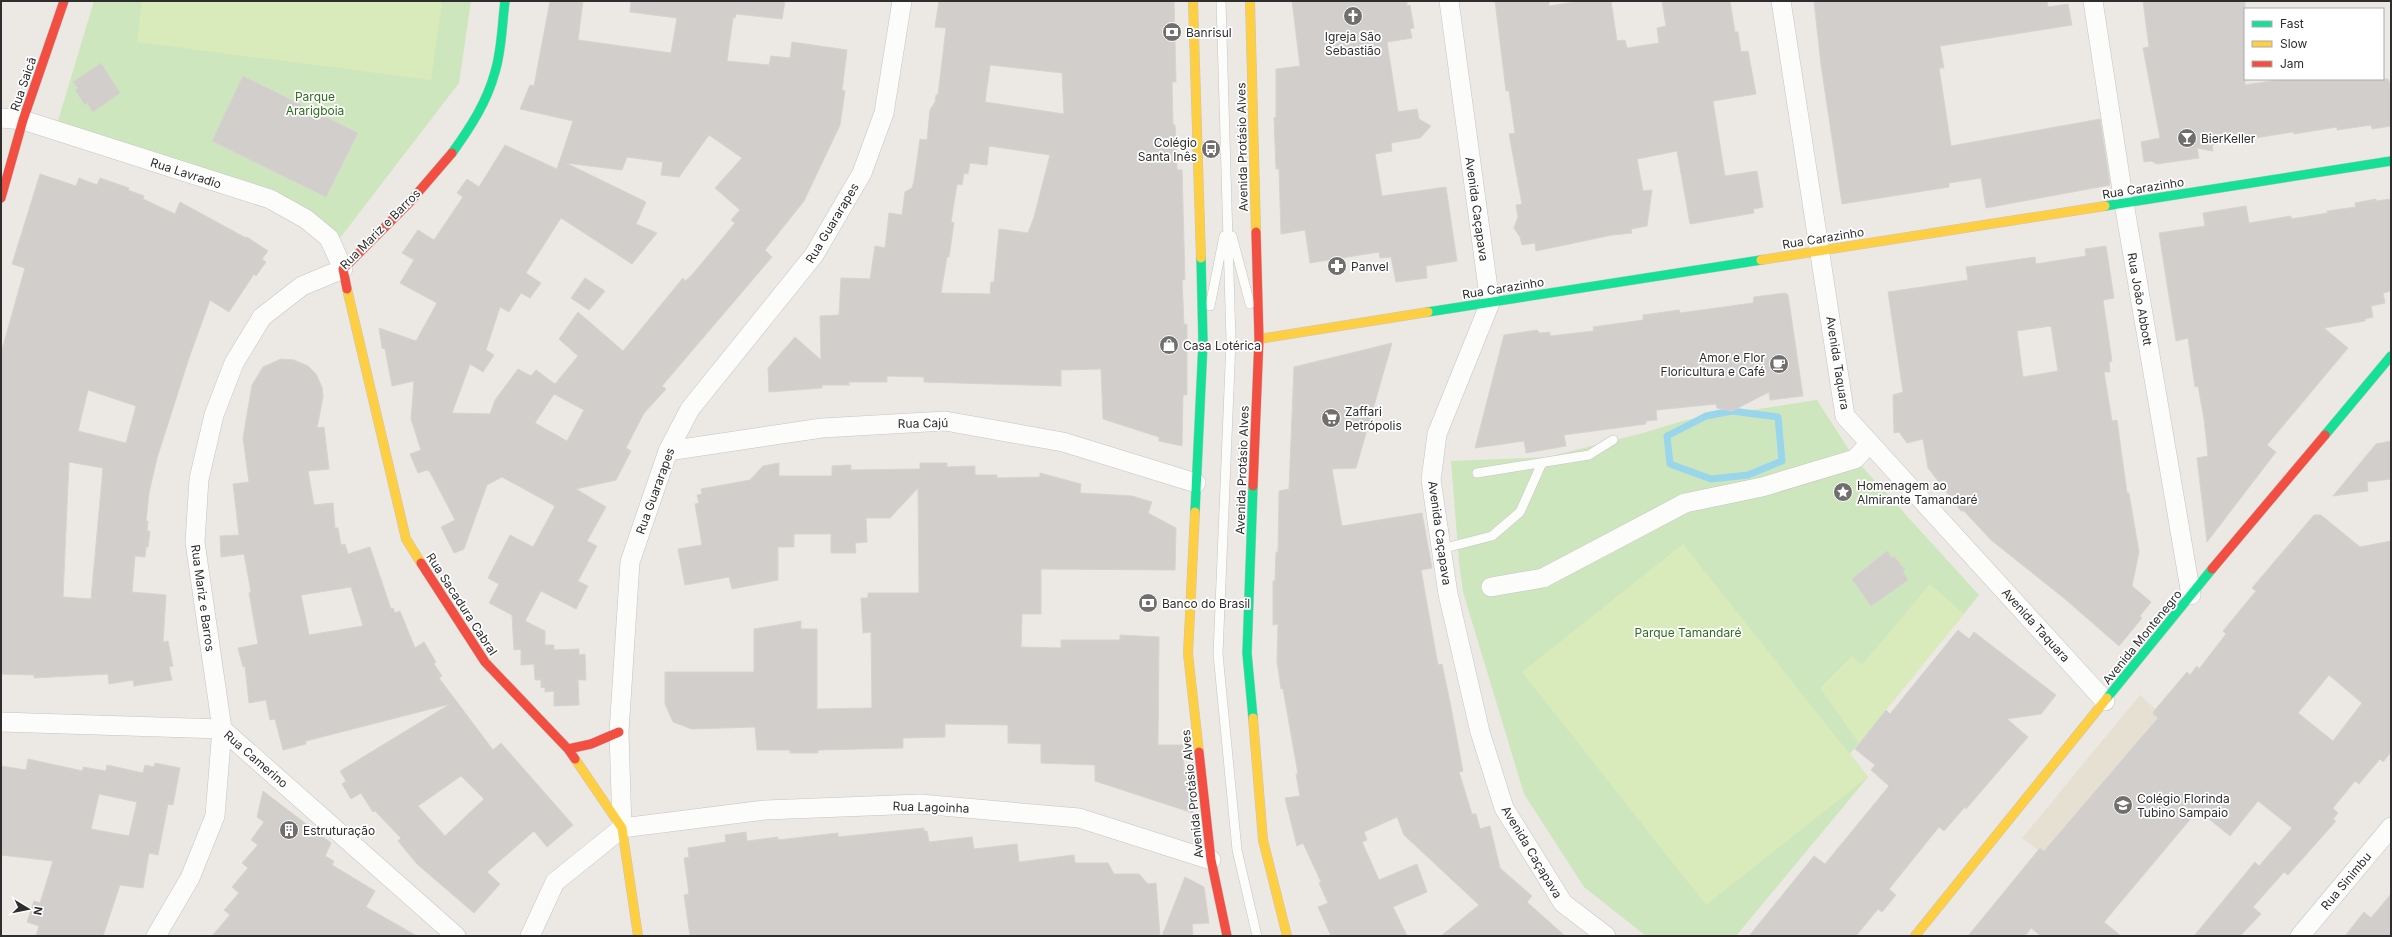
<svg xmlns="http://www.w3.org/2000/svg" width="2392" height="937" font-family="Inter,sans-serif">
	<rect width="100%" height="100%" fill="#ece8e4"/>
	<path fill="#e6e0d3" d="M2140,695L2226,773L2111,907L2022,838Z"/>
	<path fill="#cee6be" d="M94,1H471L459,83L340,238L300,205L55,131Z
		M1817,400L1855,459L1979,595L1850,754L1868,777L1736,936H1646L1584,887L1524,794L1463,592L1459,562L1451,461L1548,457L1643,433L1686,420Z"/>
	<path fill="#d9eabb" d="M142,1H442L431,80L137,42Z
		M1683,544L1868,777L1706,905L1522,672Z
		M1930,584L1964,614L1859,743L1820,688L1852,656L1862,665Z"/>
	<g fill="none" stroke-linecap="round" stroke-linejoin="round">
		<path stroke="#99d6ec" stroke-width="7" d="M1732,411L1778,417L1782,461L1748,475L1711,479L1670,464L1667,436L1706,416Z"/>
	</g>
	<path fill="#d1cecb" stroke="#d7d4d0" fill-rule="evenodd" d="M550,1H583L578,40L671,53L677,18L630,12L631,1H785L782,19L736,14L735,18H733L727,61L769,65L771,56L790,58L792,42L847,50L842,90L845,91L840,125L804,201L765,250L772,257L662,386L666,389L644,413L626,448L631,451L616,480L576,489L606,507L587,541L597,546L578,581L588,586L576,609L541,591L525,621L545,631V645H554V650L579,649V655L585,654L586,680H578L579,705L554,706V691L545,692V687L541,688V680H535L534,664L521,665V649L514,650L512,615L489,603L499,584L488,578L510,535L533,547L555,506L502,477L487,485L464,549L454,553L441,527L455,520L430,472L427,470L418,473L410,454L421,450L411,419L414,381L392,386L385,349L382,348L379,328L416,341L437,303L400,283L414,260L402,253L418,230L434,240L463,197L457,193L467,179L479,187L505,145L557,169L573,121L520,109L530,85L534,86ZM709,135L742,158L715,188L740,210L731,220L735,223L691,276L685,281L683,278L623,351L578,312L559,339L578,356L555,384L536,370L531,376L518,369L495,400L490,414L452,413L470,364L483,372L494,355L486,350L500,307L509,312L521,293L530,298L541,283L526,273L561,218L632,264L657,233L636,224L646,202L566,163L622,170L627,157L663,162L661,175L679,177ZM554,394L584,410L567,441L535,423Z
		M939,1H1174L1176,82H1172L1173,125H1175L1177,170H1182L1185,280H1182L1183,302L1184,325L1187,324V395H1183L1182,446L1159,441V437L1103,419L1101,369L1061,370V386L924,382V377L887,376V382H848L850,385H822V388L769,392L768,368L795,337L821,360L820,316L839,315L841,278L870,279L875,246L885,248L889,213L902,215L905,192L912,188L914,181L920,139L927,140L930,110L935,102L936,95H938L946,28L935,27ZM990,65L1062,73L1064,114L985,102ZM989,146L1050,155L1034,217L1028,233L999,229L994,282H991L990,294L941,293L947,257H949L954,223L951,222L957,184L962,185L964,173L968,174L970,163L987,165Z
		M1292,1H1407V6L1410,5L1414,28L1410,29L1412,38L1387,42L1398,112L1417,109L1419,119L1431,126L1420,138L1391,143L1392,151L1375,154L1382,196L1446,187L1457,261L1426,266L1427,278L1396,282L1391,257L1380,258L1379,252L1310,263L1305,230L1281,234L1279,169H1276L1274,118L1276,117V69L1300,66Z
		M1495,1H1549V6L1581,1H1611L1617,41L1625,40L1627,48L1659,43L1657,28L1666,26L1662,1H1730L1735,32H1738L1741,52L1748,51L1756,94L1713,101L1718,133L1725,176L1757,171L1763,207L1753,209L1754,213L1690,224L1677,151L1637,159L1643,191L1652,190L1647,226L1631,229L1632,233L1612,235L1536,251L1535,243L1522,245L1520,237L1514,228L1518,217L1516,205L1522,204L1509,134L1515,133L1509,91H1506Z
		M1814,1H2047L2048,7L2068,4L2072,25L1940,46L1944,68H1939L1951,146L2100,119L2110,185L1986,208L1981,178L1949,183V187L1842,204L1821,65Z
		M2143,1H2245V85L2284,79H2388L2391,87V126L2372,129L2371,125L2337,130V127L2294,134L2293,132L2212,145L2213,151L2197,148L2199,158L2157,164L2151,161L2144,162L2141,142L2160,138L2143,48L2149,47Z
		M101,63L120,93L93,112L87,103L85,105L75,90L78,88L73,82Z
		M243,76L358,133L326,197L212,141Z
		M40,174L76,186L79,178L97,185L100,178L129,188L128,190L144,196L143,199L175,214L180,202L246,238L247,237L268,251L262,259L266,262L256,276L254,274L229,312L210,300L189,358L157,458L149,493L146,521H148L147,531H150L148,547H146L145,557L135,556L132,592L166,595L163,642L168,641L173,666L169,667L172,680L134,686L133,680L109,684L108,674L34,678V675L1,674V353L25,268L12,264ZM88,390L136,406L126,443L78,431ZM69,462L103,468L91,599L63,597Z
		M2376,199V201L2391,199V291L2383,293L2385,303L2371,306L2373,317L2365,319V321L2324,328L2348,348L2267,445L2276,452L2207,542L2197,458L2208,456L2204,419L2198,386L2195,387L2188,338L2176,341L2159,233L2205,226L2203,213L2246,206L2249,223L2291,216V219L2328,213L2327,211L2356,207L2355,203Z
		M2106,246L2114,298L2103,300L2112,361L2109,362L2110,372H2104L2112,421L2117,420L2127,493H2129L2139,552L2132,586L2151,602L2140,616L2142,618L2119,646L2065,599L1991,540L1964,511H1961L1928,468L1923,439L1907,443L1899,432L1894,433L1893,395L1903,392L1888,292L1968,280L1966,267L2035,257L2036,264L2086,256L2085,249ZM2051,326L2058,371L2023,377L2017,331Z
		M585,278L605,291L589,310L571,298Z
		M1785,293L1788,295L1803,396L1770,400L1769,392L1732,411L1717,408L1716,404L1656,410L1657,420L1646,421V424L1564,435L1566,446L1526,453L1524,441L1475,448L1504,335L1537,330L1540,333L1550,332V336L1594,331L1593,327L1643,320V315L1679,310L1680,313L1753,303L1754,297Z
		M1392,343L1356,468L1332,469L1342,526L1422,513L1432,568L1421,570L1438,665L1442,664L1451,707L1463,771L1459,772L1472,814H1476L1480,829L1490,826L1500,868L1532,896L1527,902L1565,936H1441L1479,905L1404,835L1397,817L1364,832L1367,840L1362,842L1379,880L1417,864L1427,892L1393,907L1407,936H1331L1318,907L1328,903L1319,883L1321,882L1303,843L1297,846L1285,798L1300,796L1296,774H1298L1283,689H1281L1277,661L1278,624L1273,625V581H1275L1276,552H1278L1279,491L1289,489L1294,367Z
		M281,359L294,360L308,366L316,374L322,387L323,397L317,428L324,427L329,469L308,471L314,505L333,503L335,528H338L341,545L345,544L348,554L370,547L391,609L393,608L395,613L400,611L415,648L424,642L436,662L434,664L442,676L439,678L493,750L501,743L573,825L547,847L534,831L487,872L500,884L474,913L417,864L398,841L401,838L375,811L373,812L361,793L351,799L342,784L346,781L340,771L450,704L306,741V744L283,750L275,719L270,720L266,700L249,703L245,666L243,667L238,648L258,644L249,593L251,592L244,554L221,557L220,536L239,535L233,484L249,482L243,438L252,385L263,367ZM351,587L363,626L309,635L301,595ZM461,776L484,799L445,836L418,806Z
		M2391,441V479L2367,482L2368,491L2333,496L2376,444Z
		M779,463V476H832V466L851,465V470L920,469V463H947V467L975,466V475H997V478L1040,477V473L1081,484L1080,493L1132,496L1152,502L1148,513L1176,528L1175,570L1041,569V614H1022L1021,647L1061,648V640H1120V635L1159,637L1158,745H1183L1184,771H1186L1193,813L1095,781V765L1041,763V744L1008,743V725L945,724V737L903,738V748L818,750V753H790V750H757L755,727L692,729L673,722L665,704V672H754V629L801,621V629H817V709L872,708L871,632L863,633L861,598H868V593H919L918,488L890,518H866L867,542L855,543L856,553H831V534H794V547H778V580L732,589L729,577L685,585L678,549L702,545L695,504L699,503L697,495L702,494L701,489L750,480L763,466Z
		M2314,515H2321L2360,547L2391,541V752L2383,762L2380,759L2359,784L2355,781L2333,808L2338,813L2333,819L2336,821L2288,875L2284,872L2253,907L2261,914L2240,936H2194L2255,862L2259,866L2292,828L2258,801L2230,836L2198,810L2104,922L2121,936H2041L2031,928L2025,936H1968L2040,848L2044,851L2158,718L2153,714L2154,711L2187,672L2190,675L2197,666L2199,669L2226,634L2223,631L2256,591L2252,588ZM2329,675L2362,703L2333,741L2298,713Z
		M1887,551L1892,558L1894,556L1905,570L1903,572L1908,580L1871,606L1852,579Z
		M1958,630L1969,639L1974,632L2056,695L2041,714L2007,719L2028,737L1966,809L1965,807L1944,831L1939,827L1889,889L1896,895L1882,912L1878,909L1856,936H1749L1814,856L1825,864L1889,786L1871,770L1875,765L1855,749L1886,710L1890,714Z
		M28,759L83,771V767L106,771L107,765L143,773L145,765L154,767L155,763L180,768L173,805L168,804L158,855L149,853L143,888L120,885L103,936H36L39,926L27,922L34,901L40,903L53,861L1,855V766L26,770ZM99,794L137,802L129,836L91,829Z
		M263,791L331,843L325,856L334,861L332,865L375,891L366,907L417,936H212L230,915L224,910L239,893L232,887L248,868L242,863L258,845L251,840L264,822L257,817Z
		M924,828V831H927L929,842L972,837L974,849L1017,844L1019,862L1074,855L1075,863H1108L1114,874H1139L1148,884L1156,883L1160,936H690L684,895L689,894L684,858L689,857L688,848L726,842L725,835L746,832L747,841L778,837V840L838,833V837Z
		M1185,877L1204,887L1209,923L1192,924L1193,936H1162Z
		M2391,894V936H2345L2364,912L2371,918Z"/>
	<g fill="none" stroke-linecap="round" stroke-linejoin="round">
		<g stroke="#c5c4c5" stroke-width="10">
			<path id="lane" d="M1221,1L1231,341L1218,654L1237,850L1257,936
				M1232,236L1250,304
				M1210,306L1224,236
				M1477,473L1589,455L1613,440
				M1441,549L1492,536L1520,512L1542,463"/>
		</g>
		<g stroke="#c5c4c5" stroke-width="20">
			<path id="street" d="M1449,1L1490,303L1437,434L1431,480L1448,594L1480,732L1504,808L1563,903L1606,936
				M1781,1L1845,416L2105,701
				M2093,1L2124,203L2191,595
				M1,118L23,120L270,199L306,219L329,238L343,269L302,286L262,317L234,363L214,415L199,479L195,542L222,729L215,816L190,878L156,936
				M668,451L822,428L945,421L1063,442L1196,483
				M1491,587L1543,578L1685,503L1762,487L1855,459L1870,443
				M1,722L222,729L456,936
				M622,828L619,732L630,562L668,451L690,409L814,255L862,173L884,113L902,1
				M622,828L765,810L920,804L1079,818L1211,860
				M530,936L555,882L622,828
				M2300,936L2391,827"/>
		</g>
		<g stroke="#c5c4c5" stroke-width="10">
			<path id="fast" d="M452,153C470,128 487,102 495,72C502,49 502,24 505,1
				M2105,206L2391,161
				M1428,312L1761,260
				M2325,435L2391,356
				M1195,512L1203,343L1201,258
				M2107,698L2212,569
				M1253,718L1247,653L1253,486"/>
		</g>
		<g stroke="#c5c4c5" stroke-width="10">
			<path id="slow" d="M1193,1L1201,258
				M1250,1L1256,232
				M1761,260L2105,206
				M347,289L406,539L421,563
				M1259,339L1428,312
				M1195,512L1188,654L1199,752
				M1253,718L1263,840L1287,936
				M575,759L622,828L638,936
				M1915,936L2107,698"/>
		</g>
		<g stroke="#c5c4c5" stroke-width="10">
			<path id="jam" d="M1,198L23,120L64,1
				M347,289L343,269L409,203L452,153
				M1253,486L1259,339L1256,232
				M421,563L485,662L568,749L575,759
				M2212,569L2325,435
				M568,749L591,744L619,732
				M1199,752L1211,860L1227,936"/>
		</g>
		<use href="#lane" stroke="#fcfcfb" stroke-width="9"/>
		<use href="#street" stroke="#fcfcfb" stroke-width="19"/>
		<use href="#fast" stroke="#16e098" stroke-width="9"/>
		<use href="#slow" stroke="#ffcf43" stroke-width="9"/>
		<use href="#jam" stroke="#f24e42" stroke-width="9"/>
	</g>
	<defs>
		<g id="church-disc" transform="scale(1)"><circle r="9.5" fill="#706f6e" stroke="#fff"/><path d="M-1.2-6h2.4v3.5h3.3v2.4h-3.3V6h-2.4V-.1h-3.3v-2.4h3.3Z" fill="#fff"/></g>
		<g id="bank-disc" transform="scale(1)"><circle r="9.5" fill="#706f6e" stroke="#fff"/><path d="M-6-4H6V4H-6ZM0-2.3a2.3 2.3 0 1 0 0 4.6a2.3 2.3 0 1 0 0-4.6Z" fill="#fff"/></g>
		<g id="bar-disc" transform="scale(1)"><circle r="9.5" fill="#706f6e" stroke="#fff"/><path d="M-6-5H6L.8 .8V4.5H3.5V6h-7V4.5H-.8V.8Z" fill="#fff"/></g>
		<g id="bus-disc" transform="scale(1)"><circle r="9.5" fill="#706f6e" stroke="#fff"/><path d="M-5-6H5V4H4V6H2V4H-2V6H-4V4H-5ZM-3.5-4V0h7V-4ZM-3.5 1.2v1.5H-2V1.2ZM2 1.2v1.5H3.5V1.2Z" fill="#fff"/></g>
		<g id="pharmacy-disc" transform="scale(1)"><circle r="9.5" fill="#706f6e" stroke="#fff"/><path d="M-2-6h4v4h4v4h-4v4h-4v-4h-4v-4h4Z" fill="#fff"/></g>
		<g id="shop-disc" transform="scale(1)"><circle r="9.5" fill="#706f6e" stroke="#fff"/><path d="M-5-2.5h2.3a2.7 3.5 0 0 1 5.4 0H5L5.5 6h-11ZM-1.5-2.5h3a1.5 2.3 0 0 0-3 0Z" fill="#fff"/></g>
		<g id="cafe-disc" transform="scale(1)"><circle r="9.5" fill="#706f6e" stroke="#fff"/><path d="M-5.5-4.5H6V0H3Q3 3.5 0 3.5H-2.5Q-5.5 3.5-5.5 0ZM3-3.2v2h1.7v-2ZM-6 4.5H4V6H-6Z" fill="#fff"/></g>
		<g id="supermarket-disc" transform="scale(1)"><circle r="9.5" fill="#706f6e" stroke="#fff"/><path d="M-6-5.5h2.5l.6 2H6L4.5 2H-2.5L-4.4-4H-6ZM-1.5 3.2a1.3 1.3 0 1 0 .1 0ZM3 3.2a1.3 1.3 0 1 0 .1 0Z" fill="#fff"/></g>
		<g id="sight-disc" transform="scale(1)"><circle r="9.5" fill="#706f6e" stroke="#fff"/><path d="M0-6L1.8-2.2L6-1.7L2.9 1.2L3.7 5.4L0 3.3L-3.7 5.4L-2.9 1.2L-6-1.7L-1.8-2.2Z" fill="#fff"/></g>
		<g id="school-disc" transform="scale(1)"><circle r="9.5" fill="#706f6e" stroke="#fff"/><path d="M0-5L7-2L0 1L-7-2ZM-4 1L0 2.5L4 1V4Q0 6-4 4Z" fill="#fff"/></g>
		<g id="building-disc" transform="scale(1)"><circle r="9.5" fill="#706f6e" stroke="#fff"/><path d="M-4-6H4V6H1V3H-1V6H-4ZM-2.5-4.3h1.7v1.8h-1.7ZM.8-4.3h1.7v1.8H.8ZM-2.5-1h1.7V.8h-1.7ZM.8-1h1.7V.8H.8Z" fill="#fff"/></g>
	</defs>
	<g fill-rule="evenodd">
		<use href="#church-disc" x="1353" y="16"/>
		<use href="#bank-disc" x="1172" y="32"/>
		<use href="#bar-disc" x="2187" y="138"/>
		<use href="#bus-disc" x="1211" y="149"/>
		<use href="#pharmacy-disc" x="1337" y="266"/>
		<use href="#shop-disc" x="1169" y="345"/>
		<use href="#cafe-disc" x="1779" y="364"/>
		<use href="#supermarket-disc" x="1331" y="418"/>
		<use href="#sight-disc" x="1843" y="492"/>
		<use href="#bank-disc" x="1148" y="603"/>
		<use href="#school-disc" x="2123" y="805"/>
		<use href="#building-disc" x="289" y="830"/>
	</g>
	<g text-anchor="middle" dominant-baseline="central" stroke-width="3.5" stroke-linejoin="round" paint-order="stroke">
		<g font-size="12" fill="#2e2e2e" stroke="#fff" text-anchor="start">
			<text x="1186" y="32">Banrisul</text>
			<text x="1353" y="36" text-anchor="middle">Igreja São<tspan x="1353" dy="14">Sebastião</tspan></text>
			<text x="2201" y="138">BierKeller</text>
			<text x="1197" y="142" text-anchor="end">Colégio<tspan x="1197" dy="14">Santa Inês</tspan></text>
			<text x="1351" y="266">Panvel</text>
			<text x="1183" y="345">Casa Lotérica</text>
			<text x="1765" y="357" text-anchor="end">Amor e Flor<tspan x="1765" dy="14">Floricultura e Café</tspan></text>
			<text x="1345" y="411">Zaffari<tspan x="1345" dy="14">Petrópolis</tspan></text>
			<text x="1857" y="485">Homenagem ao<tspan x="1857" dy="14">Almirante Tamandaré</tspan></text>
			<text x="1162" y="603">Banco do Brasil</text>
			<text x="2137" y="798">Colégio Florinda<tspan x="2137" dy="14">Tubino Sampaio</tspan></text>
			<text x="303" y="830">Estruturação</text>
		</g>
		<g font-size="12" fill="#2e2e2e" stroke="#fff">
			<text transform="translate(23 84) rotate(-71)">Rua Saicã</text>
			<text transform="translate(1242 147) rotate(-91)">Avenida Protásio Alves</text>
			<text transform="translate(186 173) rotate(18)">Rua Lavradio</text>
			<text transform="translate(2143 188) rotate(-9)">Rua Carazinho</text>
			<text transform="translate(1477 209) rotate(82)">Avenida Caçapava</text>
			<text transform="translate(832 223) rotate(-59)">Rua Guararapes</text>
			<text transform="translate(380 229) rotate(-45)">Rua Mariz e Barros</text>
			<text transform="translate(1823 238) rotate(-9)">Rua Carazinho</text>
			<text transform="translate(1503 288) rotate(-9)">Rua Carazinho</text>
			<text transform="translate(2140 299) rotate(80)">Rua João Abbott</text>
			<text transform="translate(1838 363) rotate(81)">Avenida Taquara</text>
			<text transform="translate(923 423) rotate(-1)">Rua Cajú</text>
			<text transform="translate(1242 470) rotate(-88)">Avenida Protásio Alves</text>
			<text transform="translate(655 491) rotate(-70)">Rua Guararapes</text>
			<text transform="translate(1440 533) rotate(82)">Avenida Caçapava</text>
			<text transform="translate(203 598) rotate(82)">Rua Mariz e Barros</text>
			<text transform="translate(462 604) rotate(57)">Rua Sacadura Cabral</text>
			<text transform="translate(2036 625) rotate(48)">Avenida Taquara</text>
			<text transform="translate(2142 637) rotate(-51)">Avenida Montenegro</text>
			<text transform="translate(256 759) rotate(41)">Rua Camerino</text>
			<text transform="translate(1192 794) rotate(-96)">Avenida Protásio Alves</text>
			<text transform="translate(931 807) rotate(2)">Rua Lagoinha</text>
			<text transform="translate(1532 852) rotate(59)">Avenida Caçapava</text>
			<text transform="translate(2346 881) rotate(-50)">Rua Sinimbu</text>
		</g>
		<g font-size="12" fill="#2c6e1b" stroke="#fff">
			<text x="315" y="96">Parque<tspan x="315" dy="14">Ararigboia</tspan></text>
			<text x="1688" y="632">Parque Tamandaré</text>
		</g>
	</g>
	<rect width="2392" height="937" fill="none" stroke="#2e2e2e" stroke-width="4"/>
	<rect x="2244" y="8" width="140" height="72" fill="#ffffff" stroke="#ababab"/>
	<rect x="2252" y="21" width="20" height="6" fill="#16e098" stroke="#ababab"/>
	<text x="2280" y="28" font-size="12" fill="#2e2e2e">Fast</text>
	<rect x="2252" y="41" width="20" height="6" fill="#ffcf43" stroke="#ababab"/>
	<text x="2280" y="48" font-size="12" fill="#2e2e2e">Slow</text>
	<rect x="2252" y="61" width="20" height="6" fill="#f24e42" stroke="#ababab"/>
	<text x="2280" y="68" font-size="12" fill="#2e2e2e">Jam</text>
	<g transform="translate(28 909) rotate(100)" stroke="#ffffff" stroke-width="3" paint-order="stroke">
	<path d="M0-3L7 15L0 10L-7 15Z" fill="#2e2e2e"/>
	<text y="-6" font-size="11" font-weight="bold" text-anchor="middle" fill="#2e2e2e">N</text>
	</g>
</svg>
